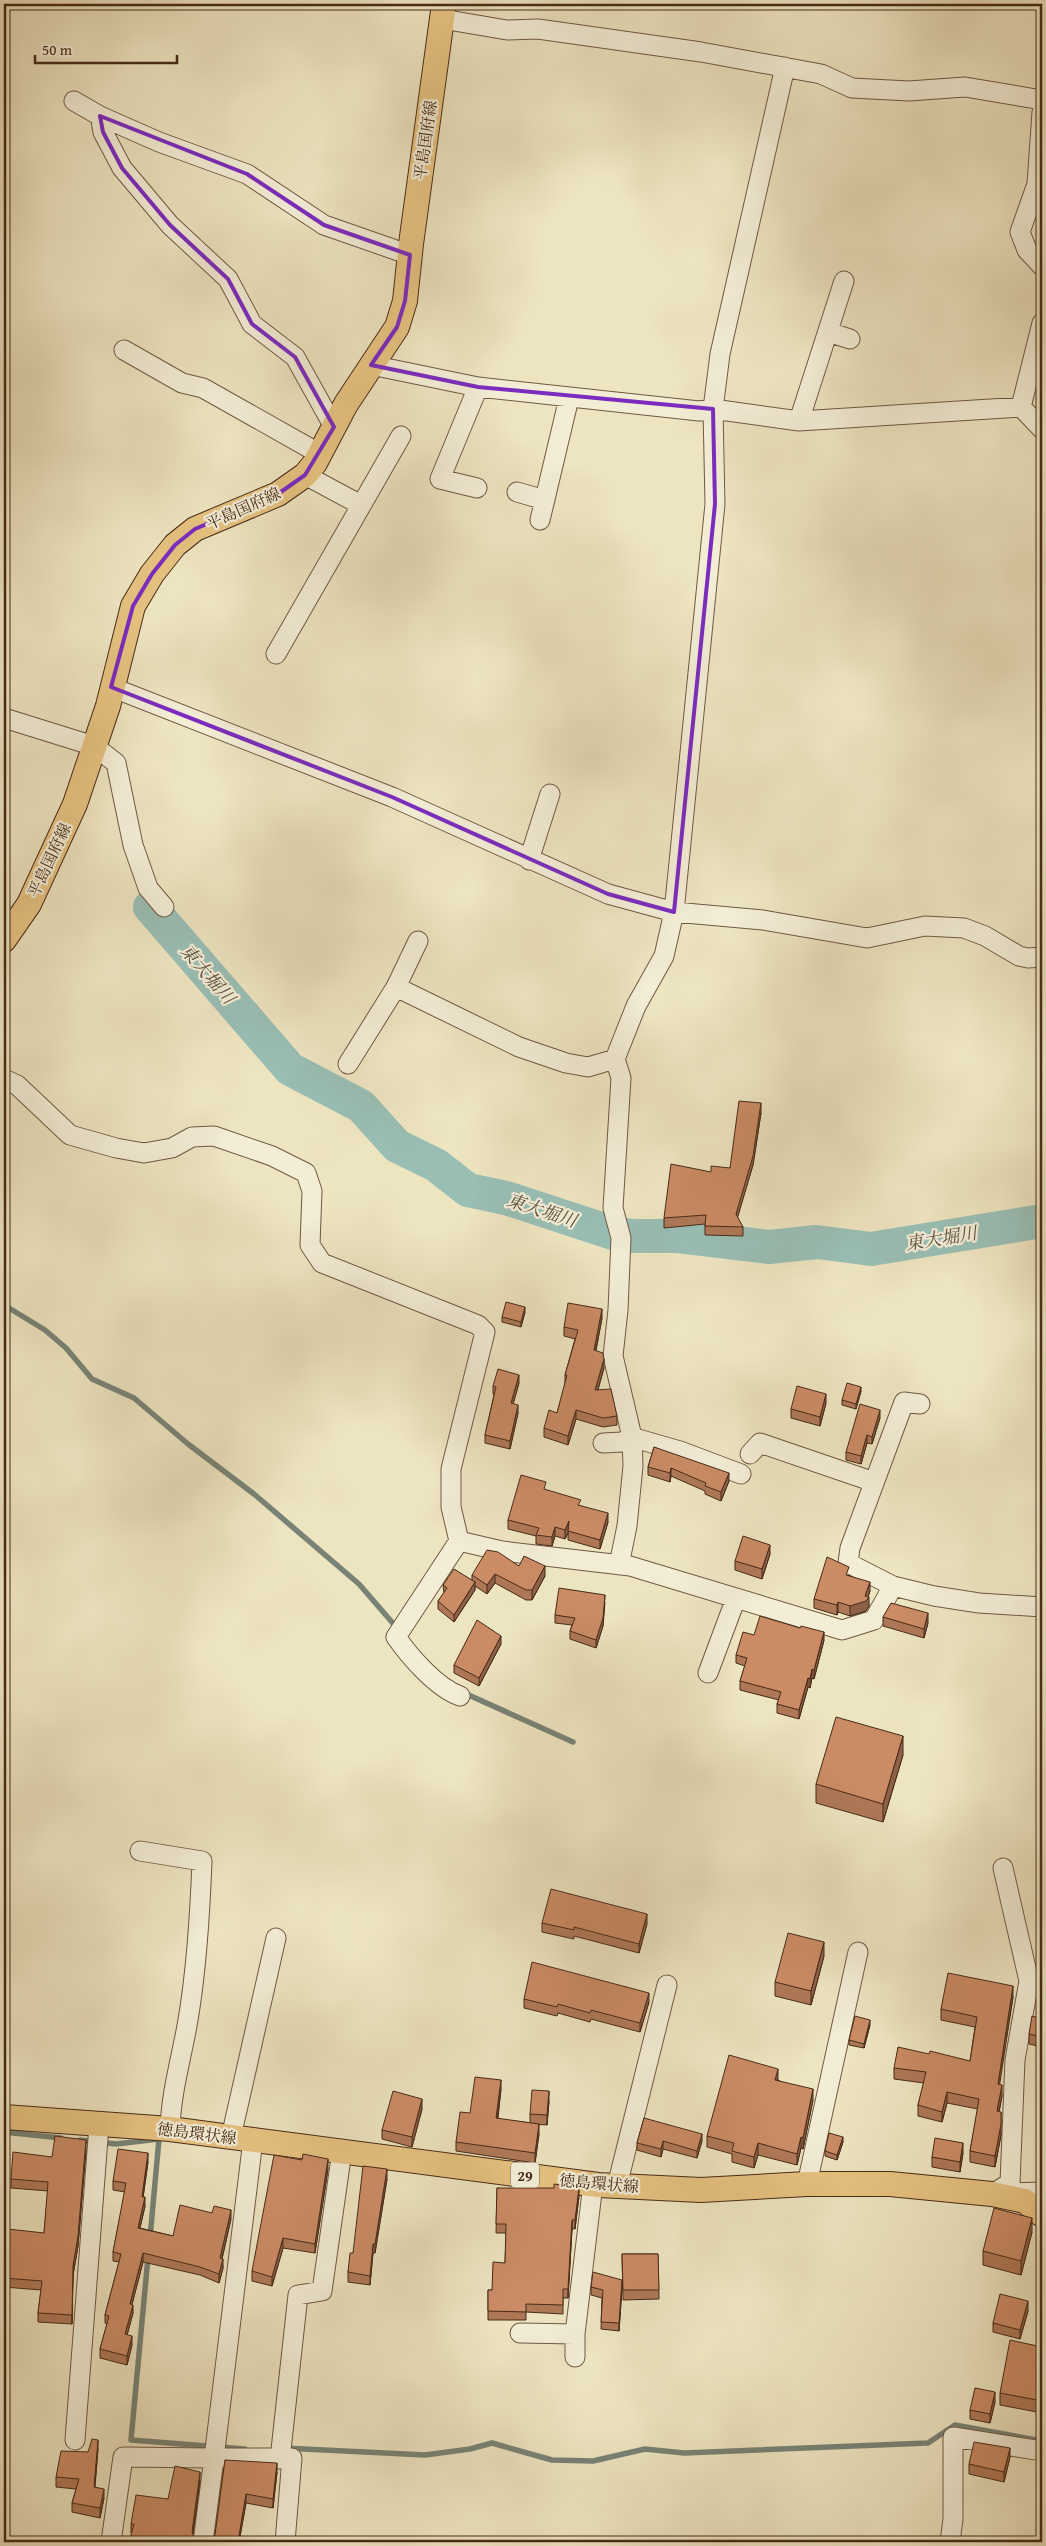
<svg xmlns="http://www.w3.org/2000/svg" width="1046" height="2546" font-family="'Gentium Book Plus','Noto Serif JP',serif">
	<rect width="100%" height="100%" fill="#ede4c0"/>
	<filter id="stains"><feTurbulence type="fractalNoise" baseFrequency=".004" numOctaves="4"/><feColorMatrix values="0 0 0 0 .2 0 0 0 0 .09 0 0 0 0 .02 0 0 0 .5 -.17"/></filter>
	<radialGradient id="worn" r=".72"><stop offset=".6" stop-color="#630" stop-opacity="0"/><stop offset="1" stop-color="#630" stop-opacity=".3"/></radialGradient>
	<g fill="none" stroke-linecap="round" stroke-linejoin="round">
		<path stroke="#788376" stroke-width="5.5" d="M4,1305L45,1330L66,1348L92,1379L134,1398L188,1444L254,1494L359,1584L397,1628
			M462,1692L573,1742
			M4,2132L61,2138
			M80,2140L116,2144L159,2139L150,2238
			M148,2257L131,2440L245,2449
			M284,2448L425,2455L470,2449L492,2443L552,2460L593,2461L645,2449L684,2453L928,2443L955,2425L1042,2441"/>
		<path stroke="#99beb4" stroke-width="34" d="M150,907L290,1069L361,1106L397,1146L436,1165L468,1190L506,1198L613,1233L633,1236H678L769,1247L817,1242L871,1249L1042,1221"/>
		<g stroke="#705842" stroke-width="21">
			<path id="minor" d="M442,19L507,30L538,29L701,52L821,74L852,88L909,91L965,87L1042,100
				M74,101L100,116L159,142L247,174L324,225L410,255
				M1042,112L1037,184L1020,232L1027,250L1042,266
				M100,116L103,132L122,168L170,225L228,279L252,324L295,357L334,427
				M828,332L850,339
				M124,350L182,383L203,388L320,454
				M371,365L478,387L699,411L713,409L799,421L1021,407L1042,429
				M1021,407L1042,323
				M799,421L844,281
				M305,475L361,505
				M477,488L440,479L478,387
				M517,492L545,500
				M540,520L569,398
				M276,654L401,436
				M111,687L392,797L608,894L674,912L763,920L867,938L925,926L964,928L985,936L1019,956L1028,958L1042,957
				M4,718L94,746L116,763L133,845L148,888L164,907
				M529,860L550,794
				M396,987L519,1047L566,1063L588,1067L615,1059
				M348,1064L396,987L418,941
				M4,1079L17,1085L70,1135L116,1148L144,1153L172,1148L192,1137L214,1136L272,1156L306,1173L312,1191L310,1245L322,1263L478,1325L485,1332L451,1469V1507L459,1541L502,1551L630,1566L842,1630L874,1620L893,1586L934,1596L979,1603L1042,1607
				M603,1443L622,1442L632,1437L638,1439L680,1451L741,1474
				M750,1454L760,1443L874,1482
				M459,1541L396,1637C410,1657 437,1688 460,1696
				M619,1565L627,1526L633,1466L632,1437L613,1356L618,1310L621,1238L613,1208L621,1078L615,1059L636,1006L664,956L674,912L715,504L713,409L720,354L785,67
				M893,1586L848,1563L850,1548L904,1402L920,1404
				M708,1673L736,1598
				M140,1851L202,1861C200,1914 197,1967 188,2020C182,2056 171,2092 170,2129
				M1003,1868L1029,1981L1035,1978
				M231,2137L276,1938
				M253,2140L214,2458H292L285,2542
				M807,2184L858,1952
				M617,2186L667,1985
				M1009,2193L1042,2192
				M992,2194L1010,2183L1015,2060L1029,1981
				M520,2333L575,2334V2357
				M575,2334L593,2184
				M75,2440L99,2125
				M280,2459L298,2295L322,2291L342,2151
				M111,2542L123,2457L214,2458L203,2542
				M950,2542L953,2519V2437L1042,2451"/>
		</g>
		<g stroke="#472a18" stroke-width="26">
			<path id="major" d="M4,940L29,904L75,804L108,706L133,606L152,574L175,545L195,529L278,494L305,475L315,463L346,404L397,327L405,301L411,244L444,4
				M4,2117L170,2129L598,2185L701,2190L807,2184H890L992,2194L1025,2201L1042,2215"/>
		</g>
		<use href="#minor" stroke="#f3edd6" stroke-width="19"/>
		<use href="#major" stroke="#e6c280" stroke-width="24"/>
	</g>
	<path fill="#ae7857" stroke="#472a18" d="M761,1113L753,1165L737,1217L743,1227V1236L705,1235V1224L664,1228V1218L711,1172L730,1168Z
		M525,1312L521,1327L502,1322V1317Z
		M602,1318L596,1351L604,1368L598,1390L617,1416V1425L603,1427L576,1419L568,1445L544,1437V1428L557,1413L565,1384V1375L575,1339L564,1336V1327Z
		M519,1383L513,1404L518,1413L510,1449L485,1443V1435L494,1395L493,1394V1386Z
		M861,1391L856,1409L842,1405V1400Z
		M826,1403L820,1426L791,1418V1409Z
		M880,1418L872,1444L867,1443L861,1464L846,1460V1452Z
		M654,1447L729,1481L721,1501L705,1494V1491L671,1476L670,1482L648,1475V1467Z
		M546,1490L581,1506L608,1522L600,1549L568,1540V1533L565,1539L555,1536L552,1546L536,1544V1536L508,1529V1520Z
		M770,1554L762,1579L735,1570V1561Z
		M519,1566L545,1576L532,1600H526L495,1583L487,1594L475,1586V1590L454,1622L438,1609V1601L444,1593L443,1585L472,1580V1575Z
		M849,1575L870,1591L868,1597L869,1606L866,1611L850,1616L838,1612L837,1615L814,1608V1599Z
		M605,1602L603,1626L596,1648L570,1639V1631L572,1625L555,1623V1615Z
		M883,1617L928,1623L924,1638L883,1626Z
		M754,1635L824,1640L814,1679L812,1678L810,1688L808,1687L799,1719L777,1713V1704L779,1700L740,1690V1681L745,1666L736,1663V1655Z
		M501,1644L479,1686L454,1673V1665Z
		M903,1755L883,1822L816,1803V1784Z
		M542,1923L647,1924L639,1953L574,1936V1939L542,1932Z
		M1042,1945V1960H1041V1950Z
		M824,1956L811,2005L775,1996V1982Z
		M1013,1997L999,2084L1002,2096L999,2112L1001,2135L995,2167L970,2162V2151L978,2109L947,2103L942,2122L918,2116V2105L924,2083L894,2079V2068L929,2054L970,2061L975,2027L941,2020V2009Z
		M524,1999L649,2002L640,2032L591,2019L590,2022L558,2013L557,2016L524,2008Z
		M1042,2019V2047L1029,2044V2034Z
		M870,2025L864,2048L849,2045V2040Z
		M778,2080L813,2100L803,2149L801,2148L797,2165L758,2155L754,2168L732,2162V2154L707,2147V2136Z
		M501,2089L498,2119L530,2123V2114L549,2101L547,2125L533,2124L539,2134L535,2163L456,2151V2142L470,2113Z
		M422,2109L412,2147L382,2139V2130Z
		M644,2118L702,2141L697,2158L663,2149L661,2157L637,2150V2143Z
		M843,2142L837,2160L825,2156V2151Z
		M86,2149L78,2246L73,2275L72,2324L38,2322V2313L41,2290L4,2287V2259L44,2233L48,2191L11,2188V2179L52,2157Z
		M963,2153L960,2172L932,2167V2157Z
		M148,2162L143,2197L145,2206L140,2228L173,2236L231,2219L222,2259L223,2268L219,2283L200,2275L143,2262L132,2304L133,2313L127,2335L132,2345L127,2365L100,2358V2349L107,2324L105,2323V2315L119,2262L113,2261V2252L125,2192L113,2190V2181Z
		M328,2169L315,2253L283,2248L272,2286L252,2281V2271Z
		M387,2179L375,2253H373L370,2285L348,2282V2272L353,2253Z
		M497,2188L579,2196L575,2229H572L568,2298H563V2314L526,2312V2320H488V2290H492L505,2263L506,2233H496Z
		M1032,2232L1021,2275L983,2265V2251Z
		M622,2254H658L659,2299L623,2300Z
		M591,2287L622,2288L619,2331L601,2329L602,2298L591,2295Z
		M1028,2311L1020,2339L993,2332V2323Z
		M1042,2347V2413L1000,2405V2393Z
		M995,2402L990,2423L970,2419V2410Z
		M98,2449L95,2487L104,2498L100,2518L72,2512V2503L76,2489L56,2487V2477L88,2452Z
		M1010,2457L1004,2482L969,2474V2464Z
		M225,2460L277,2472L273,2508L246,2503L239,2542H214Z
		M200,2481L193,2534L195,2542L131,2533V2524L168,2499Z"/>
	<path fill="#8d6147" stroke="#472a18" d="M761,1103V1113L753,1165L736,1223V1214Z
		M525,1307V1312L521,1327V1322Z
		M602,1309V1318L594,1359V1350Z
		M604,1359V1368L595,1399V1390Z
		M519,1375V1383L511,1411V1403Z
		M861,1387V1391L856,1409V1404Z
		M826,1394V1403L820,1426V1417Z
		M518,1405V1413L510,1449V1441Z
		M576,1410V1419L568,1445V1436Z
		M880,1410V1418L872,1444V1437Z
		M867,1435V1443L861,1464V1456Z
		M671,1468V1476L670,1482V1473Z
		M729,1473V1481L721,1501V1492Z
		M608,1513V1522L600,1549V1540Z
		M569,1521L568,1533L565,1539V1530Z
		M555,1527V1536L552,1546V1537Z
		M770,1545V1554L762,1579V1569Z
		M545,1566V1576L532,1600V1590Z
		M495,1574V1583L487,1594V1585Z
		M475,1582V1590L454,1622V1615Z
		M870,1582V1591L867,1600L869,1597V1606L866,1611L850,1616V1606L865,1596Z
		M605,1595L603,1626L596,1648V1640Z
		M838,1602V1612L837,1615V1605Z
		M928,1613V1623L924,1638V1629Z
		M824,1632V1640L814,1679V1670Z
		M501,1636V1644L479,1686V1678Z
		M812,1669V1678L810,1688V1679Z
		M808,1678V1687L799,1719V1710Z
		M903,1736V1755L883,1822V1804Z
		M647,1914V1924L639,1953V1944Z
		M824,1942V1956L811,2005V1991Z
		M1013,1986V1997L998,2095V2084Z
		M649,1993V2002L640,2032V2023Z
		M870,2020V2025L864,2048V2044Z
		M778,2069V2080H775Z
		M501,2080V2089L496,2128V2118Z
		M1002,2085V2096L997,2122V2111Z
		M813,2089V2100L803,2149V2138Z
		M549,2091V2101L547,2125V2115Z
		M947,2092V2103L942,2122V2112Z
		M422,2099V2109L412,2147V2137Z
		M1001,2112V2135L995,2167V2156Z
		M539,2124V2134L535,2163V2153Z
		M702,2134V2141L697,2158V2151Z
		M801,2137V2148L797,2165V2154Z
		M843,2137V2142L837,2160V2155Z
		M86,2140V2149L78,2246L73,2275L72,2324L73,2266Z
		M663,2141V2149L661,2157V2149Z
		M758,2143V2155L754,2168V2157Z
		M963,2143V2153L960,2172V2162Z
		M148,2153V2162L142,2205V2197Z
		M328,2159V2169L315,2253V2244Z
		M387,2169V2179L375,2253V2244Z
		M579,2188V2196L575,2229V2220Z
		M145,2197V2206L138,2236V2228Z
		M231,2210V2219L220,2267V2258Z
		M1032,2218V2232L1021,2275V2261Z
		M572,2220V2229L568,2298V2289Z
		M283,2238V2248L272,2286V2277Z
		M373,2244V2253L370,2285V2276Z
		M143,2253V2262L130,2312V2304Z
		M223,2259V2268L219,2283V2274Z
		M622,2280V2288L619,2331V2323Z
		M1028,2301V2311L1020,2339V2330Z
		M133,2305V2313L125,2343V2334Z
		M132,2336V2345L127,2365V2356Z
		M995,2392V2402L990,2423V2414Z
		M98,2440V2449L94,2496V2487Z
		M1010,2448V2457L1004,2482V2472Z
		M277,2463V2472L273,2508V2499Z
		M200,2472V2481L192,2541V2532Z
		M104,2489V2498L100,2518V2508Z
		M246,2494V2503L239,2542H238Z"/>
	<path fill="#ca8b65" stroke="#472a18" d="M739,1101L761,1103L753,1156L736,1214L743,1227L705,1226L706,1215L664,1218L671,1164L711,1172V1166L730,1168Z
		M506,1302L525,1307L521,1322L502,1317Z
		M568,1303L602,1309L594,1350L603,1353L604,1359L595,1390L611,1389L617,1416L603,1418L576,1410L568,1436L544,1428L549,1410L557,1413L567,1375H565L578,1330L564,1327Z
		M498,1369L519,1375L511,1403L518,1405L510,1441L485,1435L496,1387L493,1386Z
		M847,1383L861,1387L856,1404L842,1400Z
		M797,1386L826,1394L820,1417L791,1409Z
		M860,1404L880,1410L872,1437L867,1435L861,1456L846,1452Z
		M654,1447L729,1473L721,1492L705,1486L706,1483L671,1468L670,1473L648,1467Z
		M521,1475L546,1482L544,1489L581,1500L578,1505L608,1513L600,1540L568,1531L569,1521L565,1530L555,1527L552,1537L536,1535L539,1528L508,1520Z
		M743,1536L770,1545L762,1569L735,1561Z
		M487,1550L498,1552L519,1566L524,1556L545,1566L532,1590H526L495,1574L487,1585L472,1575Z
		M827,1557L849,1567L846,1575L870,1582L865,1596L869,1597L866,1601L850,1606L838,1602L837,1605L814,1599Z
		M454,1569L475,1582L454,1615L438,1601L447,1588L443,1585Z
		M559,1588L605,1595L603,1618L596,1640L570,1631L575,1618L555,1615Z
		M891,1603L928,1613L924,1629L883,1617Z
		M760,1616L800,1628L801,1626L824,1632L814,1670L812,1669L810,1679L808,1678L799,1710L777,1704L781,1692L740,1681L747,1658L736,1655L743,1632L754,1635Z
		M477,1620L501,1636L479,1678L454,1665Z
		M836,1717L903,1736L883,1804L816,1784Z
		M551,1889L647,1914L639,1944L574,1927V1930L542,1923Z
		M788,1933L824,1942L811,1991L775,1982Z
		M532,1962L649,1993L640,2023L591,2010L590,2013L558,2004L557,2007L524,1999Z
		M948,1973L1013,1986L998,2084L1002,2085L997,2111L1001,2112V2124L995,2156L970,2151L979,2099L947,2092L942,2112L918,2105L926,2072L894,2068L898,2047L929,2054L930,2051L970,2061L977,2017L941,2009Z
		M855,2016L870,2020L864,2044L849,2040Z
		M1032,2016L1042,2019V2037L1029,2034Z
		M729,2055L778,2069L775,2080L813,2089L803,2138L801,2137L797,2154L758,2143L754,2157L732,2151L734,2143L707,2136Z
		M475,2077L501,2080L496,2118L539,2124L535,2153L456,2142L460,2112L470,2113Z
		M532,2090L549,2091L547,2115L530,2114Z
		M393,2091L422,2099L412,2137L382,2130Z
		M644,2118L702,2134L697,2151L663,2141L661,2149L637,2143Z
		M829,2133L843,2137L837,2155L825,2151Z
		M55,2136L86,2140L78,2236L73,2266L72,2315L38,2313L42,2281L4,2278V2259L8,2229L44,2233L48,2182L11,2179L13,2152L52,2157Z
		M935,2138L963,2143L960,2162L932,2157Z
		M118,2149L148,2153L142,2197H145L138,2228L173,2236L180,2205L212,2213L214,2206L231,2210L220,2258L223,2259L219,2274L200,2267L143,2253L130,2304L133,2305L125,2334L132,2336L127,2356L100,2349L109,2316L105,2315L121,2254L113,2252L126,2183L113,2181Z
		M303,2154L328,2159L315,2244L283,2238L272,2277L252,2271L274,2155L302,2160Z
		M363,2166L387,2169L375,2244H373L370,2276L348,2272L350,2253H353Z
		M554,2184L579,2188L575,2220H572L568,2289H563V2305L526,2304V2312L488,2311V2290H492L493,2262L505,2263L506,2224H496L497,2188H554Z
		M994,2208L1032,2218L1021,2261L983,2251Z
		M622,2254H658L659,2290H623Z
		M593,2272L622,2280L619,2323L601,2322L603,2290L591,2287Z
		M1000,2294L1028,2301L1020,2330L993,2323Z
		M1010,2340L1042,2347V2401L1000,2393Z
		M975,2388L995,2392L990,2414L970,2410Z
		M92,2439L98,2440L94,2487L104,2489L100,2508L72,2503L79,2479L56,2477L61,2451L88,2452Z
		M974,2442L1010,2448L1004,2472L969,2464Z
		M225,2460L277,2463L273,2499L246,2494L238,2542H214Z
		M175,2466L200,2472L192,2532L195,2540L194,2542H129L134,2524H131L136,2495L168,2499Z
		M45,2537L67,2542H44Z"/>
	<path fill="none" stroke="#7b2cbf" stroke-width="4" stroke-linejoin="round" d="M100,116L247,174L324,225L410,255L405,301L397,327L371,365L478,387L713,409L715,504L674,912L608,894L392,797L111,687L133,606L152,574L175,545L195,529L278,494L305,475L334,427L295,357L252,324L228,279L170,225L122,168L103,132Z"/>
	<g text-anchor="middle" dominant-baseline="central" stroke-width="4.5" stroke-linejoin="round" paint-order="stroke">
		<rect fill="#f3edd6" stroke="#7b6451" stroke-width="1" x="511" y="2162.5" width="28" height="25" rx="4"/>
		<g font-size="15" font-weight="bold" fill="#472a18">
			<text x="525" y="2175">29</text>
		</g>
		<g font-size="16" fill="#472a18" stroke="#f3edd6">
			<text transform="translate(425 140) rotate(-82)">平島国府線</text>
			<text transform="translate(243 508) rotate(-24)">平島国府線</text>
			<text transform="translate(49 860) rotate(-65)">平島国府線</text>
			<text transform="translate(197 2133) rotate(7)">徳島環状線</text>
			<text transform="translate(599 2183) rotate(5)">徳島環状線</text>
		</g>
		<g font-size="18" font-style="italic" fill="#5c4f3f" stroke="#f3edd6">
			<text transform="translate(208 974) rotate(49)">東大堀川</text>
			<text transform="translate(542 1210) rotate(18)">東大堀川</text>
			<text transform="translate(941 1238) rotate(-9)">東大堀川</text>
		</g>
	</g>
	<rect width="1046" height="2546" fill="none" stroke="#ede4c0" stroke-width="20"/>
	<rect x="5" y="5" width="1036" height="2536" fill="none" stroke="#472a18" stroke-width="2.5"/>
	<rect x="10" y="10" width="1026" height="2526" fill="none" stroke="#472a18"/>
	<path d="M35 55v8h142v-8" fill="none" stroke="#472a18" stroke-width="2.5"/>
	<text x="42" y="55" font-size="15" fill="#472a18" stroke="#f3edd6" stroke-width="4" paint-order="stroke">50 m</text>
	<rect width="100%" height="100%" filter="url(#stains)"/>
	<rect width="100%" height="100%" fill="url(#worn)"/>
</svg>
